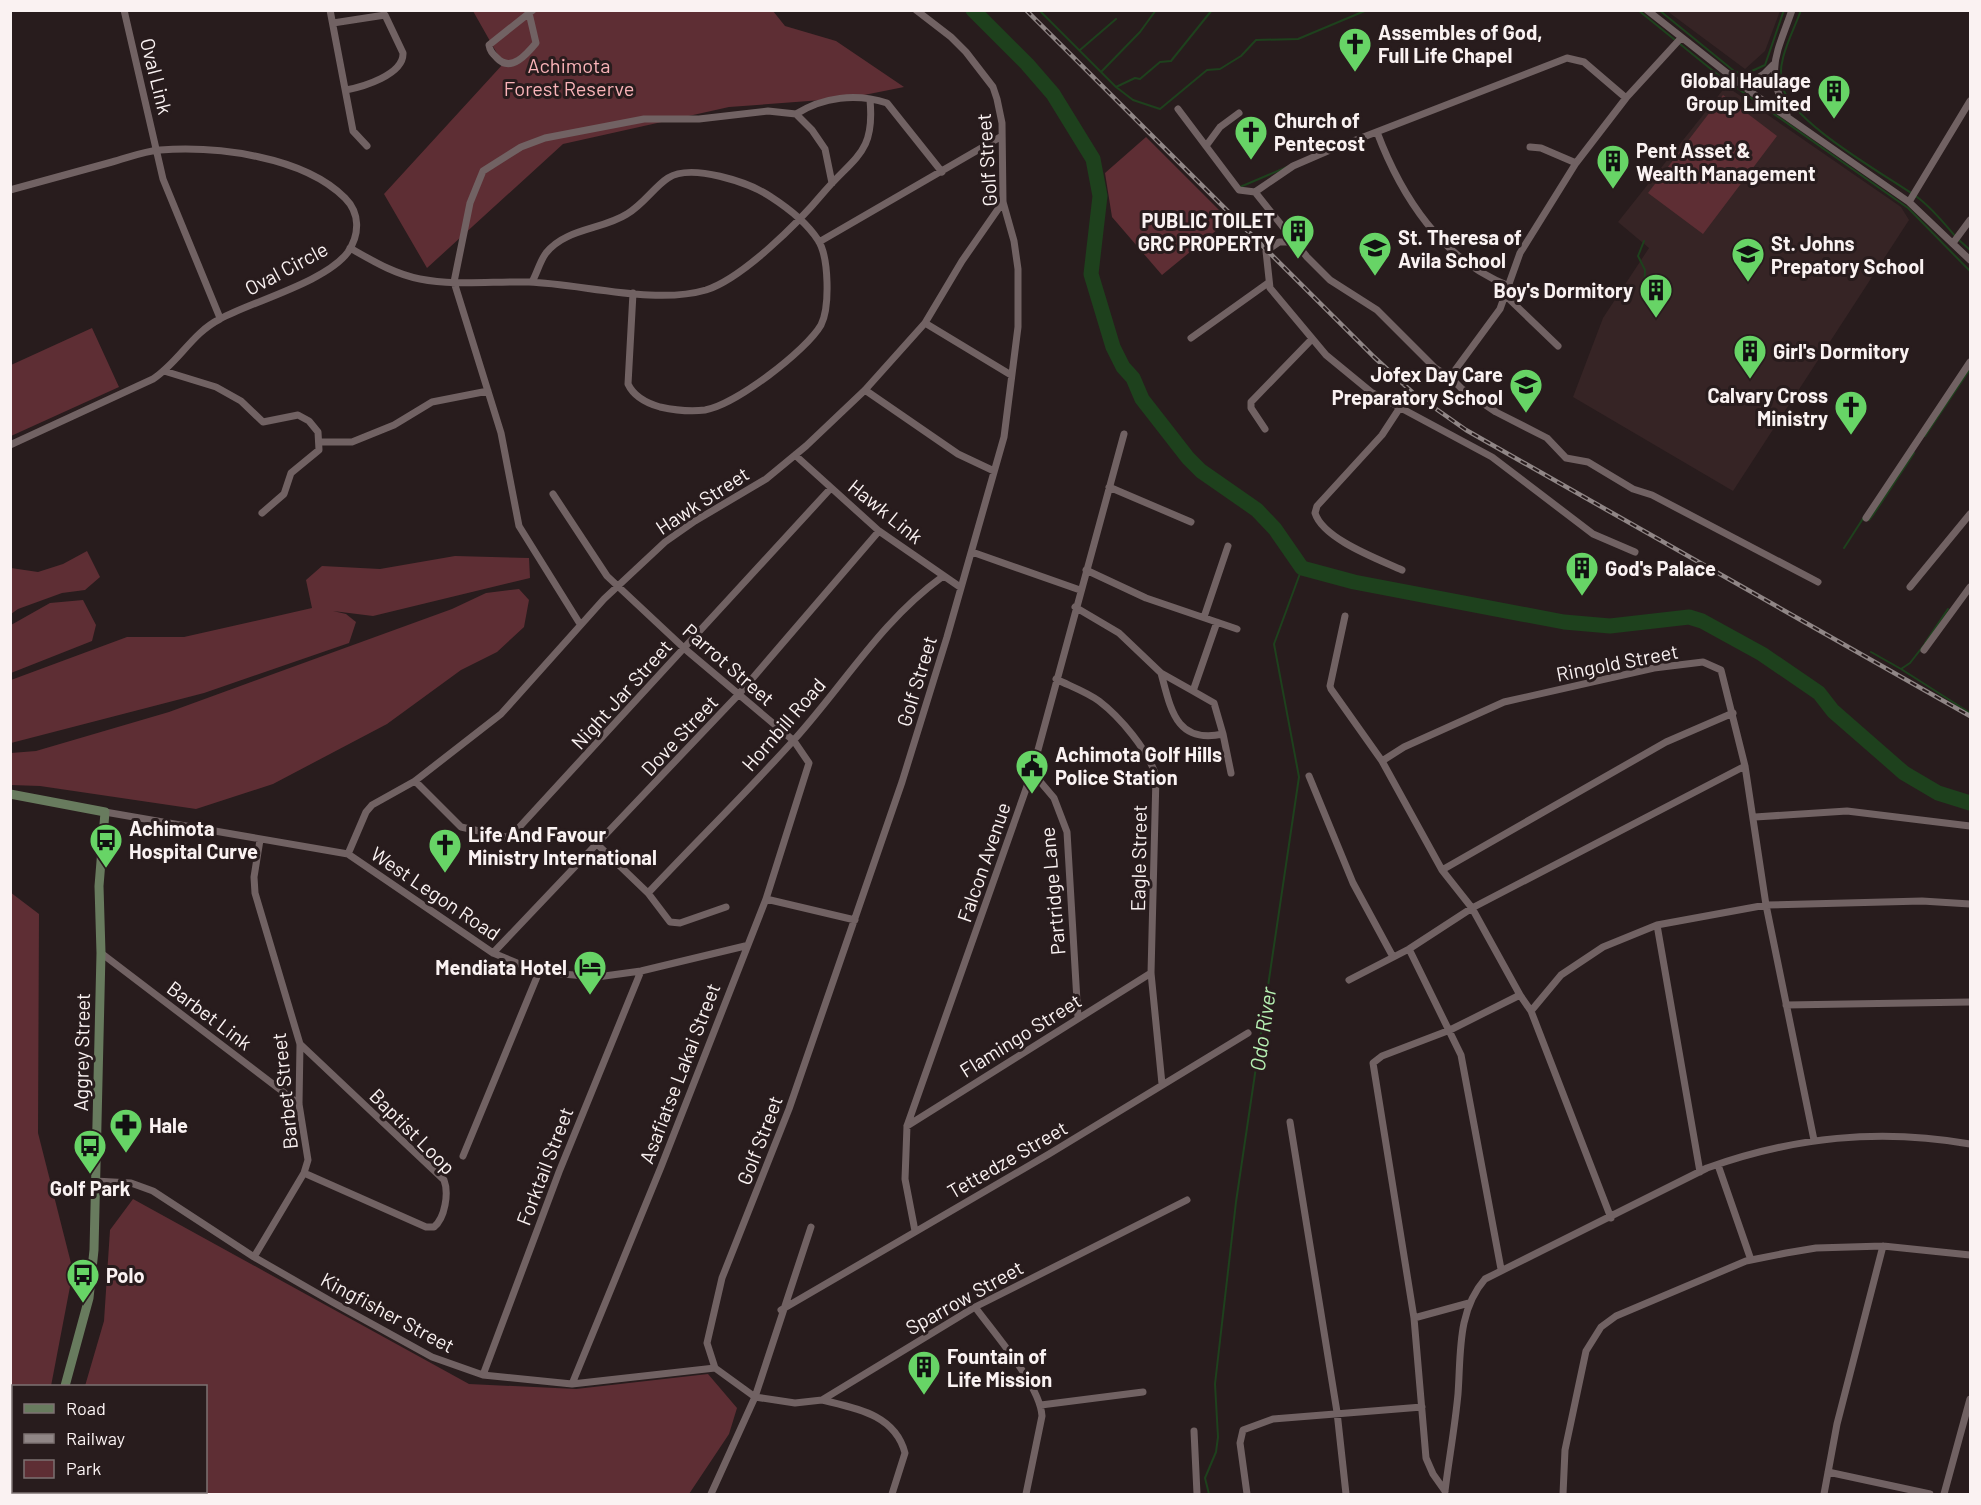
<svg xmlns="http://www.w3.org/2000/svg" width="1981" height="1505" font-family="Barlow,sans-serif">
	<rect width="100%" height="100%" fill="#281c1d"/>
	<path fill="#362425" d="M1667,11H1780L1765,51L1745,69Z
		M1726,86L1901,207L1909,220L1733,491L1573,397L1603,318L1649,248L1618,222Z"/>
	<path fill="#5e2e34" d="M473,11H773L785,26L836,41L904,87L849,98L729,107L563,144L427,268L384,194L503,64Z
		M1723,95L1777,136L1703,234L1648,193Z
		M1146,137L1229,220L1162,275L1112,217L1105,173Z
		M92,328L119,387L11,436V365Z
		M87,551L100,577L85,590L62,593L18,609L11,614V568L38,572L63,564Z
		M455,556L529,558L530,578L373,616L333,611L346,614L356,622L349,643L204,693L11,743V680L127,637H184L312,608L306,580L322,566L380,569Z
		M519,589L529,600L524,627L497,652L461,670L387,724L273,784L196,809L40,786L11,785V753L36,751L169,712L452,609L486,593Z
		M83,600L96,625L92,641L11,673V625L50,603Z
		M10,892L39,914L38,1133L73,1271L51,1386H14V1492H38L37,1494H10Z
		M133,1199L469,1384L576,1389L708,1374L737,1408L729,1434L689,1494H61V1492H206V1386H85L104,1321L110,1230Z"/>
	<g fill="none" stroke-linecap="round" stroke-linejoin="round">
		<path stroke="#1e411d" stroke-width="2" d="M1039,10L1116,87L1133,100L1160,109L1207,70L1220,69L1241,56L1256,40L1298,39L1367,10
			M1638,10L1717,74L1908,208L1970,271
			M1659,10L1734,71L1743,75L1765,65L1784,10
			M1801,10C1793,33 1776,61 1782,85C1790,122 1884,174 1917,197C1931,207 1944,223 1955,236
			M1080,50L1116,19
			M1102,71L1140,32L1156,10
			M1116,87L1135,78L1140,79L1160,62L1171,61L1212,10
			M1240,187L1287,167
			M1959,240L1970,250
			M1644,241L1638,256L1645,270L1644,299
			M1925,436L1970,369
			M1844,548L1864,517L1869,520L1873,515L1914,453
			M1925,643L1948,609
			M1871,652L1901,669L1970,713
			M1901,669L1910,663L1924,645
			M1209,1494L1205,1478L1216,1452L1218,1437L1215,1384L1236,1202L1299,777L1274,644L1302,568"/>
		<path stroke="#1e411d" stroke-width="15" d="M973,10L1027,64L1053,94L1093,159L1100,196L1091,274L1113,347L1123,367L1133,378L1142,399L1188,458L1201,471L1257,510L1275,529L1302,568L1354,582L1564,622L1610,626L1689,617L1702,621L1762,654L1819,693L1833,711L1904,773L1938,793L1970,803"/>
		<path stroke="#716263" stroke-width="7" d="M124,10L163,179L220,318
			M330,10L353,131L367,146
			M916,10L951,37L966,52L993,87L997,99L1002,123L1003,202L1014,241L1018,269V327L1004,437L947,637L902,782L789,1109L722,1278L707,1343L715,1368L755,1397L795,1403L822,1400L975,1307L1187,1200
			M1647,10L1751,92L1909,202L1970,260
			M529,13L536,43C527,54 511,73 497,58C492,53 490,51 489,45L533,10
			M333,23L385,15L403,53C404,75 362,87 346,90
			M1744,87L1764,74L1773,65
			M1178,109L1239,190L1255,192L1293,166L1330,150L1567,58L1584,62L1626,98
			M796,114C823,97 856,93 887,103L942,172
			M1787,115C1765,68 1776,56 1792,10
			M1377,132C1401,196 1442,260 1509,286
			M1206,146L1220,127L1239,113
			M1530,147L1541,148L1576,163
			M10,190C44,181 78,171 112,162C127,158 144,151 160,150C217,146 303,156 345,198C360,213 360,234 348,252C326,282 253,301 220,319C192,333 179,362 153,379L10,445
			M1255,192L1307,257L1330,280L1377,310L1435,368L1450,377L1462,389L1496,412L1547,438L1566,458L1588,462L1633,489L1652,495L1818,582
			M1909,202L1970,101
			M819,242L1002,136
			M1294,242H1279L1266,251L1270,288L1326,355L1371,392L1492,457L1593,534L1635,552
			M1953,243L1970,220
			M350,248C373,261 394,274 420,279C455,286 494,281 529,282C582,284 655,305 706,290C743,278 799,222 824,192C855,156 875,153 870,100
			M532,282C537,273 540,261 546,253C566,228 602,230 627,214C644,204 654,187 668,178C691,163 749,182 771,197C788,208 807,223 818,240C829,257 830,307 821,325C806,351 735,405 705,410C690,412 674,410 660,407C646,403 634,397 628,384L633,293
			M1506,296L1558,346
			M925,323L1011,375
			M1191,338L1268,283
			M164,371L216,387L241,401L263,422L298,415L309,421L318,432L319,450L291,473L284,494L262,513
			M1450,377L1500,309L1520,253L1576,163L1626,98L1681,38
			M865,390L958,454L994,471
			M1399,409L1382,435L1317,506L1315,513C1323,539 1378,559 1402,570
			M1265,429L1251,408V402L1312,339
			M321,442H352L394,425L432,402L488,391
			M795,455L879,531L960,587
			M1109,487L1191,522
			M553,494L607,576L685,649L794,741L809,763L766,899L661,1167L572,1384
			M1866,518L1970,362
			M972,552L1080,590
			M1086,570L1146,598L1237,629
			M1910,587L1970,514
			M1075,607L1119,633L1161,673L1193,691L1217,622
			M1345,616L1330,686L1331,689L1382,761L1442,870L1472,908L1520,995
			M1204,617L1228,546
			M580,624L519,526L501,433L454,282L470,203L483,171L521,147L545,138L644,119H699L768,111L796,114L812,130L825,149L832,183
			M1924,650L1970,587
			M1161,673C1171,710 1176,744 1223,734L1231,773
			M1056,679C1070,686 1087,692 1099,701C1120,717 1148,750 1156,776L1151,973L1162,1084
			M1193,691L1214,703L1223,734
			M1382,761L1404,747L1504,702L1654,668L1703,662L1721,670L1745,766L1766,905L1814,1140
			M1032,772L1054,798L1067,832L1078,1018
			M1309,776L1353,883L1392,955
			M415,781L461,827L506,837L513,834L831,488
			M105,812L348,854L493,953L539,972L597,977L641,971L745,946
			M1755,817L1847,811L1970,826
			M598,845L648,893L670,922L680,923L726,907
			M348,854L366,812L372,805L415,781L501,714L604,599L665,542L695,521L766,479L806,446L865,390L925,323L962,261L1003,202
			M1442,870L1666,742L1733,713
			M648,893C696,842 746,793 793,741C843,686 881,621 942,577
			M766,899L855,920
			M1657,925L1700,1172
			M1409,949L1461,1055L1501,1269
			M101,953L299,1104
			M493,953L739,694L879,531
			M1349,980L1409,949L1472,908L1745,766
			M1786,1005L1970,1002
			M1531,1011L1611,1218
			M300,1044L444,1180C449,1193 445,1218 434,1227H426L304,1173
			M1290,1122L1337,1412L1346,1494
			M907,1126L1151,973
			M463,1156L539,972
			M1718,1165L1751,1260
			M95,1181L131,1183L153,1191L254,1257L334,1303L432,1357L483,1375L572,1384L715,1368
			M915,1231L905,1179L907,1126L1032,772L1124,434
			M254,1257L304,1173L308,1160L299,1104L300,1044L255,893L254,877L260,840
			M975,1307C994,1333 1040,1385 1042,1416L1026,1494
			M781,1310L1049,1154L1248,1033
			M1414,1318L1469,1303
			M483,1375L559,1172L641,971
			M822,1400C855,1408 895,1414 905,1453L892,1494
			M1041,1405L1143,1392
			M1194,1431L1197,1494
			M1828,1472L1930,1494
			M1445,1491L1433,1474L1426,1458L1414,1318L1373,1063L1382,1056L1450,1030L1520,995L1531,1011L1561,975L1603,947L1657,925L1766,905L1922,901L1970,904
			M1445,1491C1449,1459 1455,1426 1458,1394C1461,1354 1457,1311 1485,1279L1707,1168C1794,1137 1879,1128 1970,1144
			M711,1494L755,1397L811,1227
			M1247,1494L1240,1443L1243,1430L1273,1419L1422,1407
			M1563,1494L1565,1450L1586,1351L1601,1327L1616,1316L1746,1261L1786,1253L1816,1248L1883,1246L1970,1255
			M1824,1494L1837,1424L1883,1246
			M1944,1494L1970,1399"/>
		<path stroke="#687b5e" stroke-width="9" d="M10,794L105,812L99,886L101,953L94,1250L89,1298L65,1386
			M48,1494V1492"/>
		<g stroke="#908686" stroke-width="4.5">
			<path id="rail" d="M1026,10L1374,357L1412,392L1466,430L1970,716"/>
		</g>
		<use href="#rail" stroke="#281c1d" stroke-width="2" stroke-dasharray="7" stroke-linecap="butt"/>
	</g>
	<defs>
		<g id="church-pin" transform="scale(1.725)"><path d="M0 17L-7.5 6A9.5 9.5 0 1 1 7.5 6Z" fill="#67d466" stroke="#281c1d"/><path d="M-1.2-6h2.4v3.5h3.3v2.4h-3.3V6h-2.4V-.1h-3.3v-2.4h3.3Z" fill="#111"/></g>
		<g id="building-pin" transform="scale(1.725)"><path d="M0 17L-7.5 6A9.5 9.5 0 1 1 7.5 6Z" fill="#67d466" stroke="#281c1d"/><path d="M-4-6H4V6H1V3H-1V6H-4ZM-2.5-4.3h1.7v1.8h-1.7ZM.8-4.3h1.7v1.8H.8ZM-2.5-1h1.7V.8h-1.7ZM.8-1h1.7V.8H.8Z" fill="#111"/></g>
		<g id="school-pin" transform="scale(1.725)"><path d="M0 17L-7.5 6A9.5 9.5 0 1 1 7.5 6Z" fill="#67d466" stroke="#281c1d"/><path d="M0-5L7-2L0 1L-7-2ZM-4 1L0 2.5L4 1V4Q0 6-4 4Z" fill="#111"/></g>
		<g id="civic-pin" transform="scale(1.725)"><path d="M0 17L-7.5 6A9.5 9.5 0 1 1 7.5 6Z" fill="#67d466" stroke="#281c1d"/><path d="M-.6-6.5H3V-4.5H.6V-3L4-1V1h2V6H-6V1h2V-1L-.6-3ZM-1.2 2.5V6h2.4V2.5Z" fill="#111"/></g>
		<g id="bus-pin" transform="scale(1.725)"><path d="M0 17L-7.5 6A9.5 9.5 0 1 1 7.5 6Z" fill="#67d466" stroke="#281c1d"/><path d="M-5-6H5V4H4V6H2V4H-2V6H-4V4H-5ZM-3.5-4V0h7V-4ZM-3.5 1.2v1.5H-2V1.2ZM2 1.2v1.5H3.5V1.2Z" fill="#111"/></g>
		<g id="hotel-pin" transform="scale(1.725)"><path d="M0 17L-7.5 6A9.5 9.5 0 1 1 7.5 6Z" fill="#67d466" stroke="#281c1d"/><path d="M-6-4.5h1.5V1H6V5H4.5V3h-9V5H-6ZM-4 0a1.8 1.8 0 1 1 3.6 0ZM.5 0V-2.5h3Q6-2.5 6 0Z" fill="#111"/></g>
		<g id="pharmacy-pin" transform="scale(1.725)"><path d="M0 17L-7.5 6A9.5 9.5 0 1 1 7.5 6Z" fill="#67d466" stroke="#281c1d"/><path d="M-2-6h4v4h4v4h-4v4h-4v-4h-4v-4h4Z" fill="#111"/></g>
	</defs>
	<g fill-rule="evenodd">
		<use href="#church-pin" x="1355" y="44"/>
		<use href="#building-pin" x="1834" y="91"/>
		<use href="#church-pin" x="1251" y="132"/>
		<use href="#building-pin" x="1613" y="161"/>
		<use href="#building-pin" x="1298" y="231"/>
		<use href="#school-pin" x="1375" y="248"/>
		<use href="#school-pin" x="1748" y="254"/>
		<use href="#building-pin" x="1656" y="290"/>
		<use href="#building-pin" x="1750" y="351"/>
		<use href="#school-pin" x="1526" y="385"/>
		<use href="#church-pin" x="1851" y="407"/>
		<use href="#building-pin" x="1582" y="568"/>
		<use href="#civic-pin" x="1032" y="766"/>
		<use href="#bus-pin" x="106" y="840"/>
		<use href="#church-pin" x="445" y="845"/>
		<use href="#hotel-pin" x="590" y="967"/>
		<use href="#pharmacy-pin" x="126" y="1125"/>
		<use href="#bus-pin" x="90" y="1146"/>
		<use href="#bus-pin" x="83" y="1275"/>
		<use href="#building-pin" x="924" y="1367"/>
	</g>
	<g text-anchor="middle" dominant-baseline="central" stroke-width="6" stroke-linejoin="round" paint-order="stroke">
		<g font-size="20" font-weight="bold" fill="#faf2f2" stroke="#281c1d" text-anchor="start">
			<text x="1378" y="32">Assembles of God,<tspan x="1378" dy="23">Full Life Chapel</tspan></text>
			<text x="1811" y="80" text-anchor="end">Global Haulage<tspan x="1811" dy="23">Group Limited</tspan></text>
			<text x="1274" y="120">Church of<tspan x="1274" dy="23">Pentecost</tspan></text>
			<text x="1636" y="150">Pent Asset &amp;<tspan x="1636" dy="23">Wealth Management</tspan></text>
			<text x="1275" y="220" text-anchor="end">PUBLIC TOILET<tspan x="1275" dy="23">GRC PROPERTY</tspan></text>
			<text x="1398" y="237">St. Theresa of<tspan x="1398" dy="23">Avila School</tspan></text>
			<text x="1771" y="243">St. Johns<tspan x="1771" dy="23">Prepatory School</tspan></text>
			<text x="1633" y="290" text-anchor="end">Boy's Dormitory</text>
			<text x="1773" y="351">Girl's Dormitory</text>
			<text x="1503" y="374" text-anchor="end">Jofex Day Care<tspan x="1503" dy="23">Preparatory School</tspan></text>
			<text x="1828" y="395" text-anchor="end">Calvary Cross<tspan x="1828" dy="23">Ministry</tspan></text>
			<text x="1605" y="568">God's Palace</text>
			<text x="1055" y="754">Achimota Golf Hills<tspan x="1055" dy="23">Police Station</tspan></text>
			<text x="129" y="828">Achimota<tspan x="129" dy="23">Hospital Curve</tspan></text>
			<text x="468" y="834">Life And Favour<tspan x="468" dy="23">Ministry International</tspan></text>
			<text x="567" y="967" text-anchor="end">Mendiata Hotel</text>
			<text x="149" y="1125">Hale</text>
			<text x="90" y="1188" text-anchor="middle">Golf Park</text>
			<text x="106" y="1275">Polo</text>
			<text x="947" y="1356">Fountain of<tspan x="947" dy="23">Life Mission</tspan></text>
		</g>
		<g font-size="20" fill="#fab4b9" stroke="#281c1d">
			<text x="569" y="65">Achimota<tspan x="569" dy="23">Forest Reserve</tspan></text>
		</g>
		<g font-size="20" fill="#faf2f2" stroke="#281c1d">
			<text transform="translate(157 76) rotate(76)">Oval Link</text>
			<text transform="translate(986 160) rotate(-94)">Golf Street</text>
			<text transform="translate(286 268) rotate(-28)">Oval Circle</text>
			<text transform="translate(702 500) rotate(-33)">Hawk Street</text>
			<text transform="translate(886 511) rotate(39)">Hawk Link</text>
			<text transform="translate(1617 662) rotate(-11)">Ringold Street</text>
			<text transform="translate(729 664) rotate(41)">Parrot Street</text>
			<text transform="translate(916 681) rotate(-73)">Golf Street</text>
			<text transform="translate(621 694) rotate(-48)">Night Jar Street</text>
			<text transform="translate(783 724) rotate(-49)">Hornbill Road</text>
			<text transform="translate(679 735) rotate(-47)">Dove Street</text>
			<text transform="translate(1138 858) rotate(-89)">Eagle Street</text>
			<text transform="translate(983 862) rotate(-71)">Falcon Avenue</text>
			<text transform="translate(1052 891) rotate(-95)">Partridge Lane</text>
			<text transform="translate(436 893) rotate(34)">West Legon Road</text>
			<text transform="translate(210 1015) rotate(37)">Barbet Link</text>
			<text transform="translate(1020 1035) rotate(-32)">Flamingo Street</text>
			<text transform="translate(81 1052) rotate(-89)">Aggrey Street</text>
			<text transform="translate(679 1073) rotate(-69)">Asafiatse Lakai Street</text>
			<text transform="translate(284 1091) rotate(-96)">Barbet Street</text>
			<text transform="translate(413 1131) rotate(45)">Baptist Loop</text>
			<text transform="translate(759 1140) rotate(-69)">Golf Street</text>
			<text transform="translate(1007 1159) rotate(-30)">Tettedze Street</text>
			<text transform="translate(544 1166) rotate(-69)">Forktail Street</text>
			<text transform="translate(964 1297) rotate(-29)">Sparrow Street</text>
			<text transform="translate(388 1312) rotate(28)">Kingfisher Street</text>
		</g>
		<g font-size="21" font-style="italic" fill="#b6f1b3" stroke="#281c1d">
			<text transform="translate(1262 1029) rotate(-82)">Odo River</text>
		</g>
	</g>
	<rect width="1981" height="1505" fill="none" stroke="#faf2f2" stroke-width="24"/>
	<rect x="12" y="1385" width="195" height="108" fill="#281c1d" stroke="#7c7272" stroke-width="1.5"/>
	<rect x="24" y="1404" width="30" height="9" fill="#687b5e" stroke="#7c7272" stroke-width="1.5"/>
	<text x="66" y="1415" font-size="18" fill="#faf2f2">Road</text>
	<rect x="24" y="1434" width="30" height="9" fill="#908686" stroke="#7c7272" stroke-width="1.5"/>
	<text x="66" y="1445" font-size="18" fill="#faf2f2">Railway</text>
	<rect x="24" y="1460" width="30" height="18" fill="#5e2e34" stroke="#7c7272" stroke-width="1.5"/>
	<text x="66" y="1475" font-size="18" fill="#faf2f2">Park</text>
</svg>
